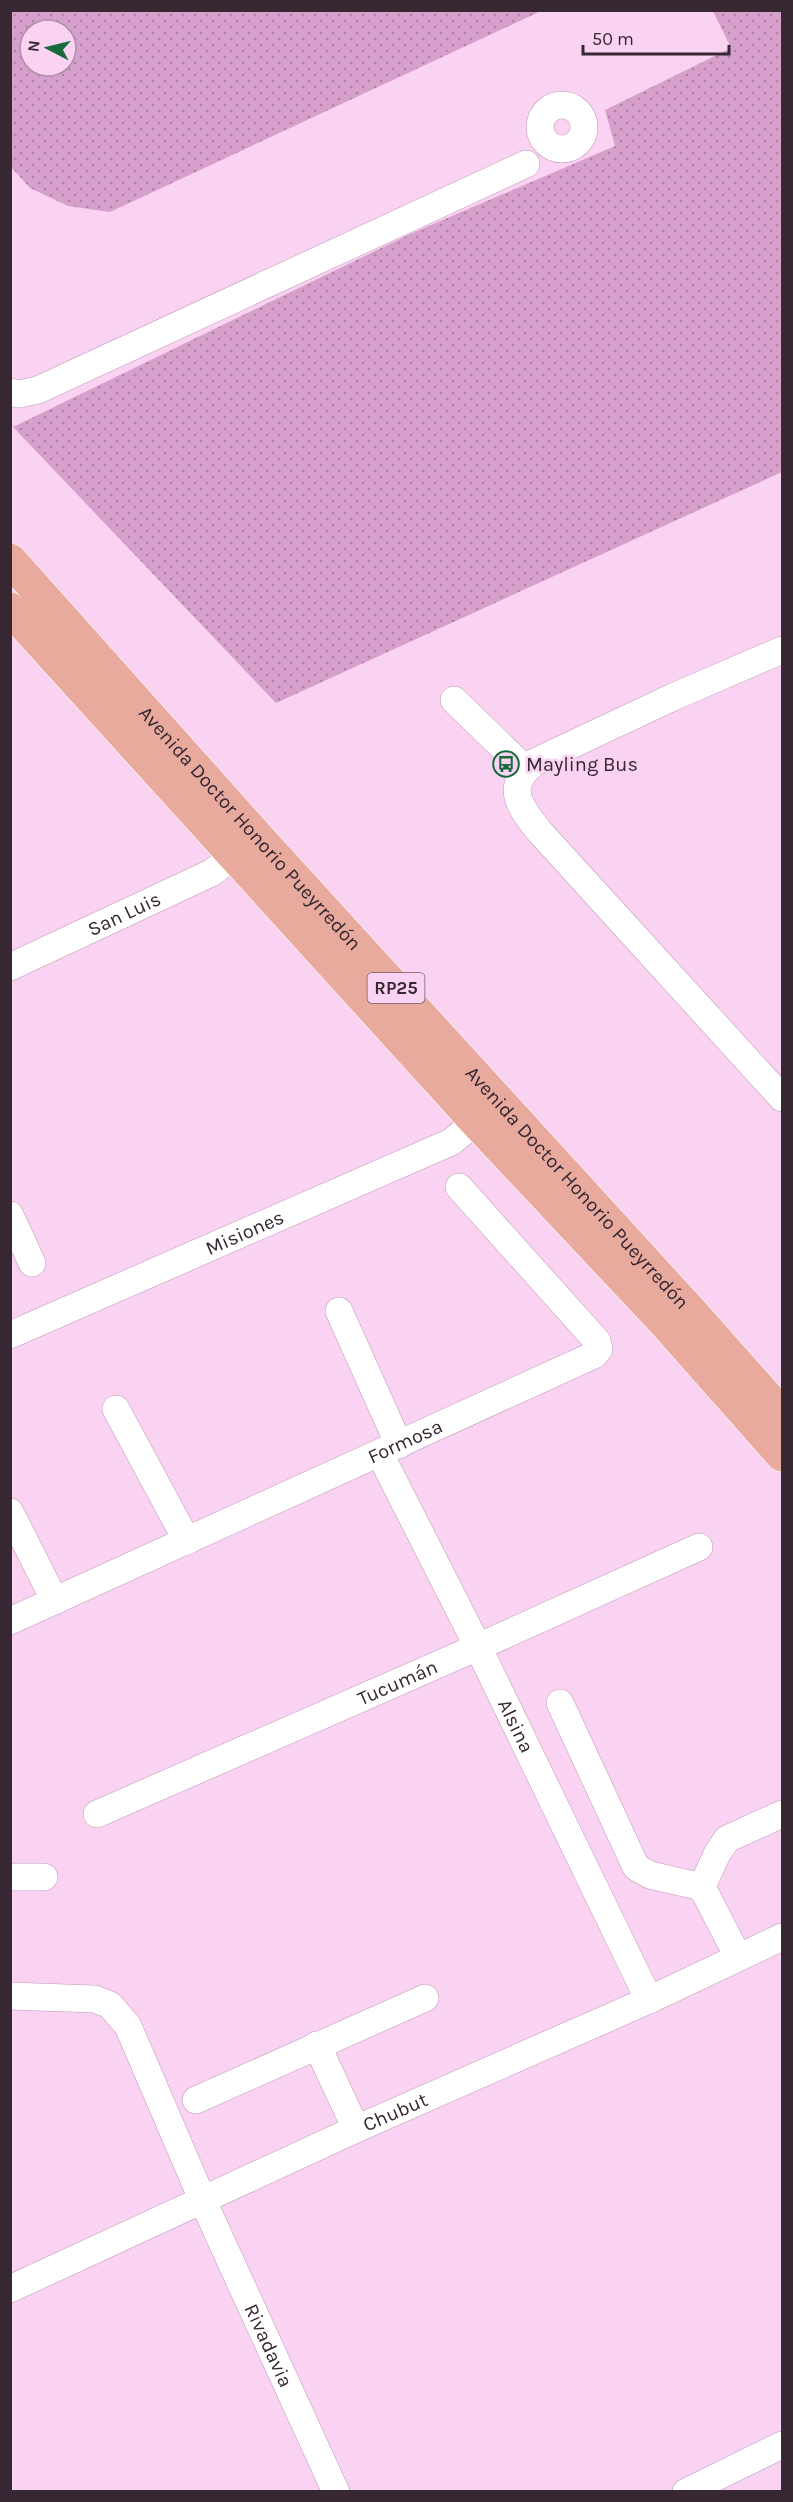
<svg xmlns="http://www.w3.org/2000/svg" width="793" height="2502" font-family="Karla,sans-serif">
	<defs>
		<pattern id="grass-dots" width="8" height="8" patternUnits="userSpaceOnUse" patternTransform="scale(1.5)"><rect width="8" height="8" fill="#d7a0cc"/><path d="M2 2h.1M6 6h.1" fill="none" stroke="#af82a6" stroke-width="1.8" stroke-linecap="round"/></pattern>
	</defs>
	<rect width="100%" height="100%" fill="#fad3f2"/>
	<path fill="url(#grass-dots)" fill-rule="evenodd" d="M11,10H541V11L110,212L68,206L30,188L11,167ZM30,30H66V66H30Z
		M713,11H782V472L276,703L13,427L410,234L615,146L605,110L731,48Z"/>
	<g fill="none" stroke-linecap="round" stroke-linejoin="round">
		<g stroke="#be99b7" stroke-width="28">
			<g id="minor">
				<circle cx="562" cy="127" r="22"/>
				<path d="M10,392L19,394L38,390L526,164"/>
				<path d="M782,650L673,697L535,762C504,786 519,806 539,831L782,1098"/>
				<path d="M454,700L525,769"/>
				<path id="s1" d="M10,967L211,873L236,855"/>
				<path d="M10,1215L32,1263"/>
				<path d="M339,1311L399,1445"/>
				<path id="s2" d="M10,1335L451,1142L476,1122"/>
				<path d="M116,1409L187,1541"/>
				<path id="s3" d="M380,1454L478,1647L649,2000"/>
				<path d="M10,1512L55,1601"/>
				<path id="s4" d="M10,1621L594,1355L599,1349L597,1341L459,1187"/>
				<path d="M560,1703L636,1867L650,1875L702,1887L738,1957"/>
				<path id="s5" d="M97,1814L478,1647L699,1547"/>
				<path d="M10,1877H44"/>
				<path d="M702,1887L717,1854L727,1839L782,1814"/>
				<path id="s6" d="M10,1996L95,1999L110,2005L128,2026L203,2201L336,2492"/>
				<path d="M317,2045L356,2129"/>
				<path d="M196,2100L425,1998"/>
				<path id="s7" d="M10,2289L356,2129L649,2000L782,1937"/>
				<path d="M686,2492L782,2445"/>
			</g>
		</g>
		<g stroke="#fff" stroke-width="34">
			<g id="major">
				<path id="s8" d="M10,560L263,843L694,1315L782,1414"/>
				<path d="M10,609L476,1122L666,1324L782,1455"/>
			</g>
		</g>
		<use href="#minor" stroke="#fff" stroke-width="27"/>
		<use href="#major" stroke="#e8aa9d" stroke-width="33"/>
	</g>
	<defs>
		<g id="bus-ring" transform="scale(1.35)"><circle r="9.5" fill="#fad3f2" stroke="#176a3b" stroke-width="1.5"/><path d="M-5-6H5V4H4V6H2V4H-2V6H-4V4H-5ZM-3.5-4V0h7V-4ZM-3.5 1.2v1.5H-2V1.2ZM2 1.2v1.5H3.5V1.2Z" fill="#176a3b"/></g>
	</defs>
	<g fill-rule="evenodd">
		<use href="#bus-ring" x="506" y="764"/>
	</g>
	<g text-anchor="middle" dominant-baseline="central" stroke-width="5" stroke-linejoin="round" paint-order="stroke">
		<rect fill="#fad3f2" stroke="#715b6c" stroke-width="1.5" x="367.5" y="973" width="57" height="30" rx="4.5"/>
		<g font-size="18" font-weight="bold" fill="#362733">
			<text x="396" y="988">RP25</text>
		</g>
		<g font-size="20" fill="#362733" stroke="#fad3f2" text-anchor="start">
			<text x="526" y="764">Mayling Bus</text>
		</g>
		<g font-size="20" fill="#362733" stroke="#fad3f2">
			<text stroke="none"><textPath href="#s8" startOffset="360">Avenida Doctor Honorio Pueyrredón</textPath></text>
			<text stroke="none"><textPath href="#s1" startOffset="126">San Luis</textPath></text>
			<text stroke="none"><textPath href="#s8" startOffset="846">Avenida Doctor Honorio Pueyrredón</textPath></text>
			<text stroke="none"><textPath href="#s2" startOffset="256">Misiones</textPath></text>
			<text stroke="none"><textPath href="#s4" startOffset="434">Formosa</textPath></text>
			<text stroke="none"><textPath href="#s5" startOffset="328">Tucumán</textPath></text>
			<text stroke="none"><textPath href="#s3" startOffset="304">Alsina</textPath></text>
			<text stroke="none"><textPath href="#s7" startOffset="424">Chubut</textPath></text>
			<text stroke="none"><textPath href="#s6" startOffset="478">Rivadavia</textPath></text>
		</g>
	</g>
	<rect width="793" height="2502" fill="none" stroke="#362733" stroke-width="24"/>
	<g transform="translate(48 48) rotate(277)"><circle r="28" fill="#fad3f2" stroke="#ac8ea6" stroke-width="1.5"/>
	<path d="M0-4.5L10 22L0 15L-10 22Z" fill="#176a3b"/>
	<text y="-9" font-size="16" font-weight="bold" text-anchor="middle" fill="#362733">N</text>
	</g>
	<path d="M583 45v9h146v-9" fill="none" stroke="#362733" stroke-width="3"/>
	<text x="592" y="45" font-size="18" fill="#362733" stroke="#fad3f2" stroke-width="4.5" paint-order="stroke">50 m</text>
</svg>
